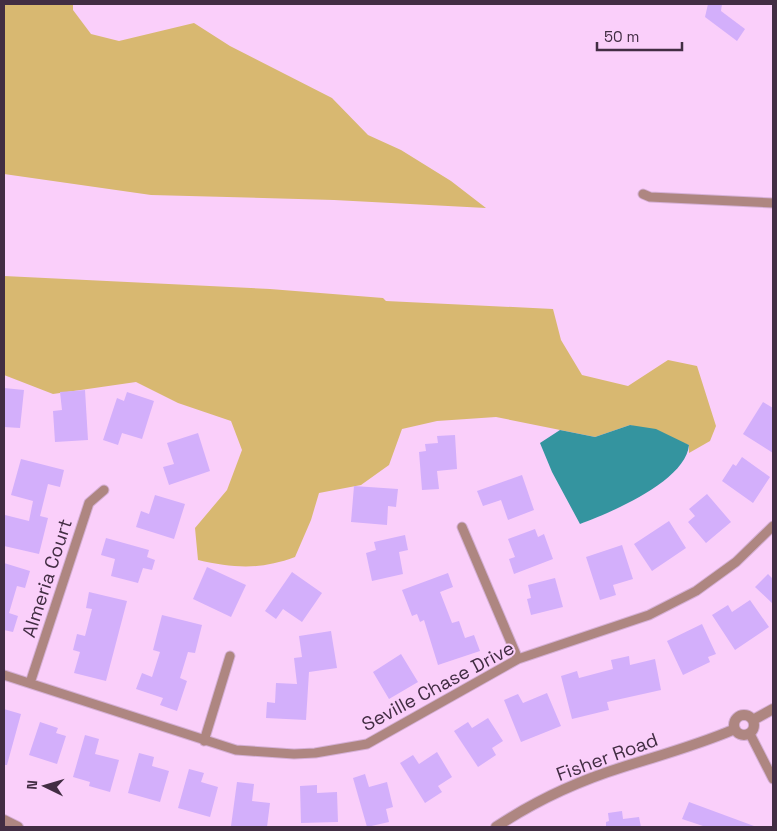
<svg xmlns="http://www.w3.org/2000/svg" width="777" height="831" font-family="'Space Grotesk',sans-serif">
	<rect width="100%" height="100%" fill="#facffa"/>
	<path fill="#d8b871" d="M4,4H73V10L91,34L119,41L194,23L230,46L332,98L368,135L401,150L451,181L486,208L334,200L151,195L4,174Z
		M4,276L270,289L383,298L386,301L553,309L561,340L582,375L628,386L668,360L697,366L716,426L710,441L689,453V445L630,425L595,437L496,417L437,421L402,429L389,465L361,485L319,493L311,520L295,557C260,570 234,568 198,560L195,528L227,490L242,450L231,421L178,403L136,382L53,394L4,375Z"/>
	<path fill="#34949f" d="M630,425L656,429L689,445C686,481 610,513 580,524L552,472L540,443L560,430L595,437Z"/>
	<path fill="#d3affb" d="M708,4H722L721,11L745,29L737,41L705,17Z
		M4,388L24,390L20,428L4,427Z
		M85,390L88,440L55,442L53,411L62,410L60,392Z
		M127,392L154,401L142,439L122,433L118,445L103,440L117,398L124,401Z
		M763,402L773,408V453L743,434Z
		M198,433L210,471L169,485L163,467L174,464L167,443Z
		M455,435L457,469L437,471L439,489L422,490L419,452L426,451L425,444L438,443L437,436Z
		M742,457L770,477L753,503L722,481L733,464L736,466Z
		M21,459L64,470L60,487L48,484L40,516L48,518L39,554L4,546L5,515L29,521L33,501L11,495Z
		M522,475L534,510L508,520L501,500L483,506L477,491Z
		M354,486L398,489L396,507L388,506L387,525L351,522Z
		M707,494L731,522L706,543L688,522L695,516L689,509Z
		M155,495L185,504L174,539L136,527L141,511L149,514Z
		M669,521L686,548L652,571L634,544Z
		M535,529L538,537L544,534L553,559L514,574L509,559L515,557L508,539Z
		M405,535L408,550L399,552L403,574L372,581L366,553L376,550L374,542Z
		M106,538L149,550L147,557L155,560L152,570L143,568L138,583L111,576L115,559L101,555Z
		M622,545L633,579L613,585L616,595L600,600L586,557Z
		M4,563L30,571L25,588L17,586L9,613L18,616L13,632L4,630Z
		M207,567L246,585L231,617L193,599Z
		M292,572L322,593L302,622L283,609L276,619L265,611Z
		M448,573L453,587L440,592L452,623L459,621L465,638L474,635L480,651L438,665L424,620L420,622L417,614L412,616L402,590Z
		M768,574L773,579V604L755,587Z
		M555,578L563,607L531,615L527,599L531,598L528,585Z
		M89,592L127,601L106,681L74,673L80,652L73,650L77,634L85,636L92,609L86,608Z
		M750,600L769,627L735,650L712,615L728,605L732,612Z
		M162,615L202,625L195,653L188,652L180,678L187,681L177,711L160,705L163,698L136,689L142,673L152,677L160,652L153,650Z
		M702,624L716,654L708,657L710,662L683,675L667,641Z
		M331,631L337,668L309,672L306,720L266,718L267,702L275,703L276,683L297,684L294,658L302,657L299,636Z
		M401,654L418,682L389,699L373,672Z
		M629,656L630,665L655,659L661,690L607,702L609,710L572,719L561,676L577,671L579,678L613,669L611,660Z
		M547,693L561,726L521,742L504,700L518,694L523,703Z
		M4,709L21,714L7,765H4Z
		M488,718L503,741L492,748L496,755L478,767L454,731L468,722L472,728Z
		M40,722L58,728L56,733L66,736L57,764L29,755Z
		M85,735L99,739L95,754L119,760L110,792L89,786L90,782L73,777Z
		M437,752L452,777L438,786L442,792L425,803L400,763L413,755L419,764Z
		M139,753L154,757L152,766L169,771L160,802L128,793Z
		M189,769L204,773L201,782L218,787L210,817L178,808Z
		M365,774L369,787L387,782L393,807L386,809L389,822L367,827L353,778Z
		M237,782L254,784L252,801L270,803L267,827L231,826Z
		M317,785V793L337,792L338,822L301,823L300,786Z
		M689,802L754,826V827H706L682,819Z
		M622,811L623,819L639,817L641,827H606V822L609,821L608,813Z"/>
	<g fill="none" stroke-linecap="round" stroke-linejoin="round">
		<g stroke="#d5afd5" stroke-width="11">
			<path id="minor" d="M643,194L650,197L773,203
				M462,527L518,659
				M4,675L236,750L294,754L315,753L367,744L518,659L649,615L696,591L736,562L773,526
				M30,683L89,503L104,490
				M750,734L773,779
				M204,741L230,656"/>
		</g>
		<g stroke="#d5afd5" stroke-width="12">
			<path id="tertiary" d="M734 725a10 10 0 1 1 20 0a10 10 0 1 1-20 0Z
				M753,720L773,709
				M4,820L18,827
				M496,827C535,801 578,781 623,767C661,755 698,745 735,729"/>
		</g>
		<use href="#minor" stroke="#ae8681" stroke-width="9"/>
		<use href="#tertiary" stroke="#ae8681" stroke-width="10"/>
	</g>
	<g text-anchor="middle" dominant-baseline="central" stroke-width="4" stroke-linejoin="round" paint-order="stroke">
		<g font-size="19" fill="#422d43" stroke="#facffa">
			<text transform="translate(47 578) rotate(-72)">Almeria Court</text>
			<text transform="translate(438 686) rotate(-28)">Seville Chase Drive</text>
			<text transform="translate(607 757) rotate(-20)">Fisher Road</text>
		</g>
	</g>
	<rect width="777" height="831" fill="none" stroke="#422d43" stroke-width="10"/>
	<g transform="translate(45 786) rotate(275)" stroke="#facffa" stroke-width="4" paint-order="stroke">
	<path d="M0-4L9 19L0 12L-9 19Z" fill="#422d43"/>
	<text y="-8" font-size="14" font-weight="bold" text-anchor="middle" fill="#422d43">N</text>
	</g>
	<path d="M597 42v8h85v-8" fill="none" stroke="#422d43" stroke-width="2.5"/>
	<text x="604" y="42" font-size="15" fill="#422d43" stroke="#facffa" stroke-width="4" paint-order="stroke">50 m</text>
</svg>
